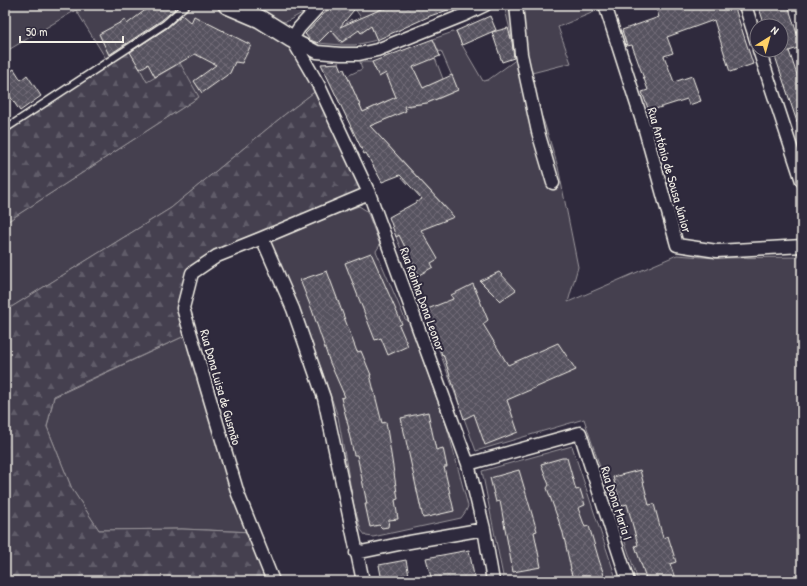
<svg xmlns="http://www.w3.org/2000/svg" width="807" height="586" font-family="'Patrick Hand',sans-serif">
	<defs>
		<pattern id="forest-firs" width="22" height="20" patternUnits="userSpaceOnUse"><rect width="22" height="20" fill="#454050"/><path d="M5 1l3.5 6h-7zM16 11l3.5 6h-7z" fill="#605c69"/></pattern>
		<pattern id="building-cross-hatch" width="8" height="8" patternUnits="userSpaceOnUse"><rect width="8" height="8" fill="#56525f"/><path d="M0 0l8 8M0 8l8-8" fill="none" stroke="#6f6b76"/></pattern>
	</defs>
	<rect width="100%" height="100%" fill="#2f2a3d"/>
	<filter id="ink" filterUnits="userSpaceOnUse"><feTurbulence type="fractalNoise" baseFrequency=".025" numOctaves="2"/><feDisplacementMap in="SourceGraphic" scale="8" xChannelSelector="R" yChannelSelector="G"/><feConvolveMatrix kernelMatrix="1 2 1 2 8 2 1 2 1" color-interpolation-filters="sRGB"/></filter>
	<g filter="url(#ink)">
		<path fill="#454050" stroke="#9c989c" d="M5,5H311L304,12L286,22L277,21L283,36L317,90L284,115L171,208L5,311V223L199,97L147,82L140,69L108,62L76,10L5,52Z
			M358,5H393L390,7L400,30L395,32L383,8L367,16L377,40L355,45H342L318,43L331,30L341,43L352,36L343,26L351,19L361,33L368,28L355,9Z
			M504,5H592L594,12L558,27L571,63L524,75L544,122L558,167L578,267L568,302L677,255L715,258L802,257V581H638L584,419L476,451L412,276L396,237L435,219L452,217L451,213L370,126L396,115L389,100L363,112L347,76L362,69L360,62H372L379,76L386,73L403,112C408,103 422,105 430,102C440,98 449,94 458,90L441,51L439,52L433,39L456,31L462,45L483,81L488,80L517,59Z
			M405,50L435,58L443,79L414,92L417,76Z
			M359,206L367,211L380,245L376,251L405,319L409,321L447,427L468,506L466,511L461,518L373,537L366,536L361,530L354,506L338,417L321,368L266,239Z
			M191,333L253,532L182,529L99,530L72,489L47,427L54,397Z
			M572,446L617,581H504L482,471Z"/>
		<path fill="url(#forest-firs)" stroke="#9c989c" d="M129,49L147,82L180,63L199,97L5,223V129Z
			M317,90L366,191L192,273L183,308L191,333L54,396L47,427L72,489L99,530L182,529L253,532L273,581H5V311L171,208L284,115Z"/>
		<path fill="url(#building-cross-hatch)" stroke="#f4f1e8" d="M152,5H171L175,9L162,20L109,55L99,34L125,20L127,24Z
			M332,5H358L340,27L384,8V9L393,5L460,6L430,16L377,40L371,26L361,33L359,30L342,42L331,30L318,43L310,40L305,34Z
			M655,5H734L753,64L730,72L714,20L667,37L673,53L664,56L674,82L692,76L701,101L689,105L687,99L649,111L642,92L648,90L632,45L627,46L622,30L659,17Z
			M758,5H788L801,47L789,51L802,90V130L800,131L773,50H781V26H765Z
			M182,15L191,23L194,16L251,45L242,63L235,62L230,73L202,93L194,81L216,65L195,54L155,77L148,64L140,69L130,52L167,28Z
			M490,16L496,30L462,45L456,31Z
			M508,28L512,42L514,58L502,62L492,32Z
			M433,39L440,56L413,67L423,88L452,75L458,90L427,103L404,106L406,111L370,126L454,217L421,230L438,259L431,263L433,267L419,275L399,235L396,237L389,217L422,199L400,175L382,182L366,153L364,154L321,64L339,63L342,70L344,69L363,112L396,97L386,73L379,77L372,62Z
			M14,69L21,80L27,75L41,96L20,111L5,89V75Z
			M371,253L402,324L399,325L408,346L388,355L381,338L375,340L345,263Z
			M327,271L357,352L361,351L371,375H370L382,423L386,422L398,499L395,500L398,519L389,520L388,527L382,528L379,525L370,527L365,504H367L357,455H354L348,429H349L341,398L345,397L330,363L312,310L300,280Z
			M499,272L516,290L500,301L480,281Z
			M473,284L488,320L483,324L508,365L558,343L576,370L507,400L518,432L485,445L474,414L464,419L443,354L442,355L433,327L425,310L453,299L451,295Z
			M428,412L436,450L443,448L447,467H444L454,511L423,518L401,418Z
			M562,458H567L576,490L580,489L585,505L578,508L585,527L589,526L599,560L606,581H574L570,569H571L563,533L547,488L549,485L541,464Z
			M519,470L537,531L534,532L541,567L513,572L500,501L496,502L490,478Z
			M640,470L649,505L654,504L663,538L668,536L676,562L670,564L676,581H647L635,546L638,545L627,504L621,506L613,477Z
			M469,550L475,581H432L426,558Z
			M406,560L410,581H382L379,565Z"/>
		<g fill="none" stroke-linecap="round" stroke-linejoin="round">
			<g stroke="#f4f1e8" stroke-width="9">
				<path id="lane" d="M5,129L165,24L186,5"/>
			</g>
			<g stroke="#f4f1e8" stroke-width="15">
				<path id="street" d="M516,5L521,54L538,132L553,183
					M605,5L645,130L677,245L717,251L802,246
					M745,5L757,43
					M292,39L319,86L369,193L468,464L484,529L493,581
					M292,39L317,52L341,54H359L377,50L464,15L485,5
					M292,39L299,28L320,5
					M759,50L802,181
					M262,238L217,256L192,273L183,308L238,494L273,581
					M468,464L580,433L628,581
					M356,553L404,543L484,529
					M363,581L324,398L293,309L262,238L369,193"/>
			</g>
			<g stroke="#f4f1e8" stroke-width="20">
				<path id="secondary" d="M227,5L260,19L292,39"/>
			</g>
			<use href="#lane" stroke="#2f2a3d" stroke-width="6"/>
			<use href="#street" stroke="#2f2a3d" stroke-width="12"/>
			<use href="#secondary" stroke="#2f2a3d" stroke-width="17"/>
		</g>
	</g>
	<g text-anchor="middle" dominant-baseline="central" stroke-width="4" stroke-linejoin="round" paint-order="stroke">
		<g font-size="13" fill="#f4f1e8" stroke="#2f2a3d">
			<text transform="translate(670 170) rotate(74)">Rua António de Sousa Júnior</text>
			<text transform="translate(423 299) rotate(70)">Rua Rainha Dona Leonor</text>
			<text transform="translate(221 387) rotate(74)">Rua Dona Luisa de Gusmão</text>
			<text transform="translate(617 503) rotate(72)">Rua Dona Maria I</text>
		</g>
	</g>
	<rect width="807" height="586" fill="none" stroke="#2f2a3d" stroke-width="20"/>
	<rect x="10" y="10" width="787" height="566" fill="none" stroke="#f4f1e8" stroke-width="1.5" filter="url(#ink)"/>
	<g transform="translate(769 38) rotate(37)"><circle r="19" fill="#2f2a3d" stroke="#7e7a81"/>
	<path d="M0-3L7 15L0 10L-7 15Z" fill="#ffd166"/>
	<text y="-6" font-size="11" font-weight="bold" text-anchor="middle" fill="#f4f1e8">N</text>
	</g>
	<path d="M20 36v6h103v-6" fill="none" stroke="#f4f1e8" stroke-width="2"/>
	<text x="26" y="36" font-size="12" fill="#f4f1e8" stroke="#2f2a3d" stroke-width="3" paint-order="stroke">50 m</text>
</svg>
